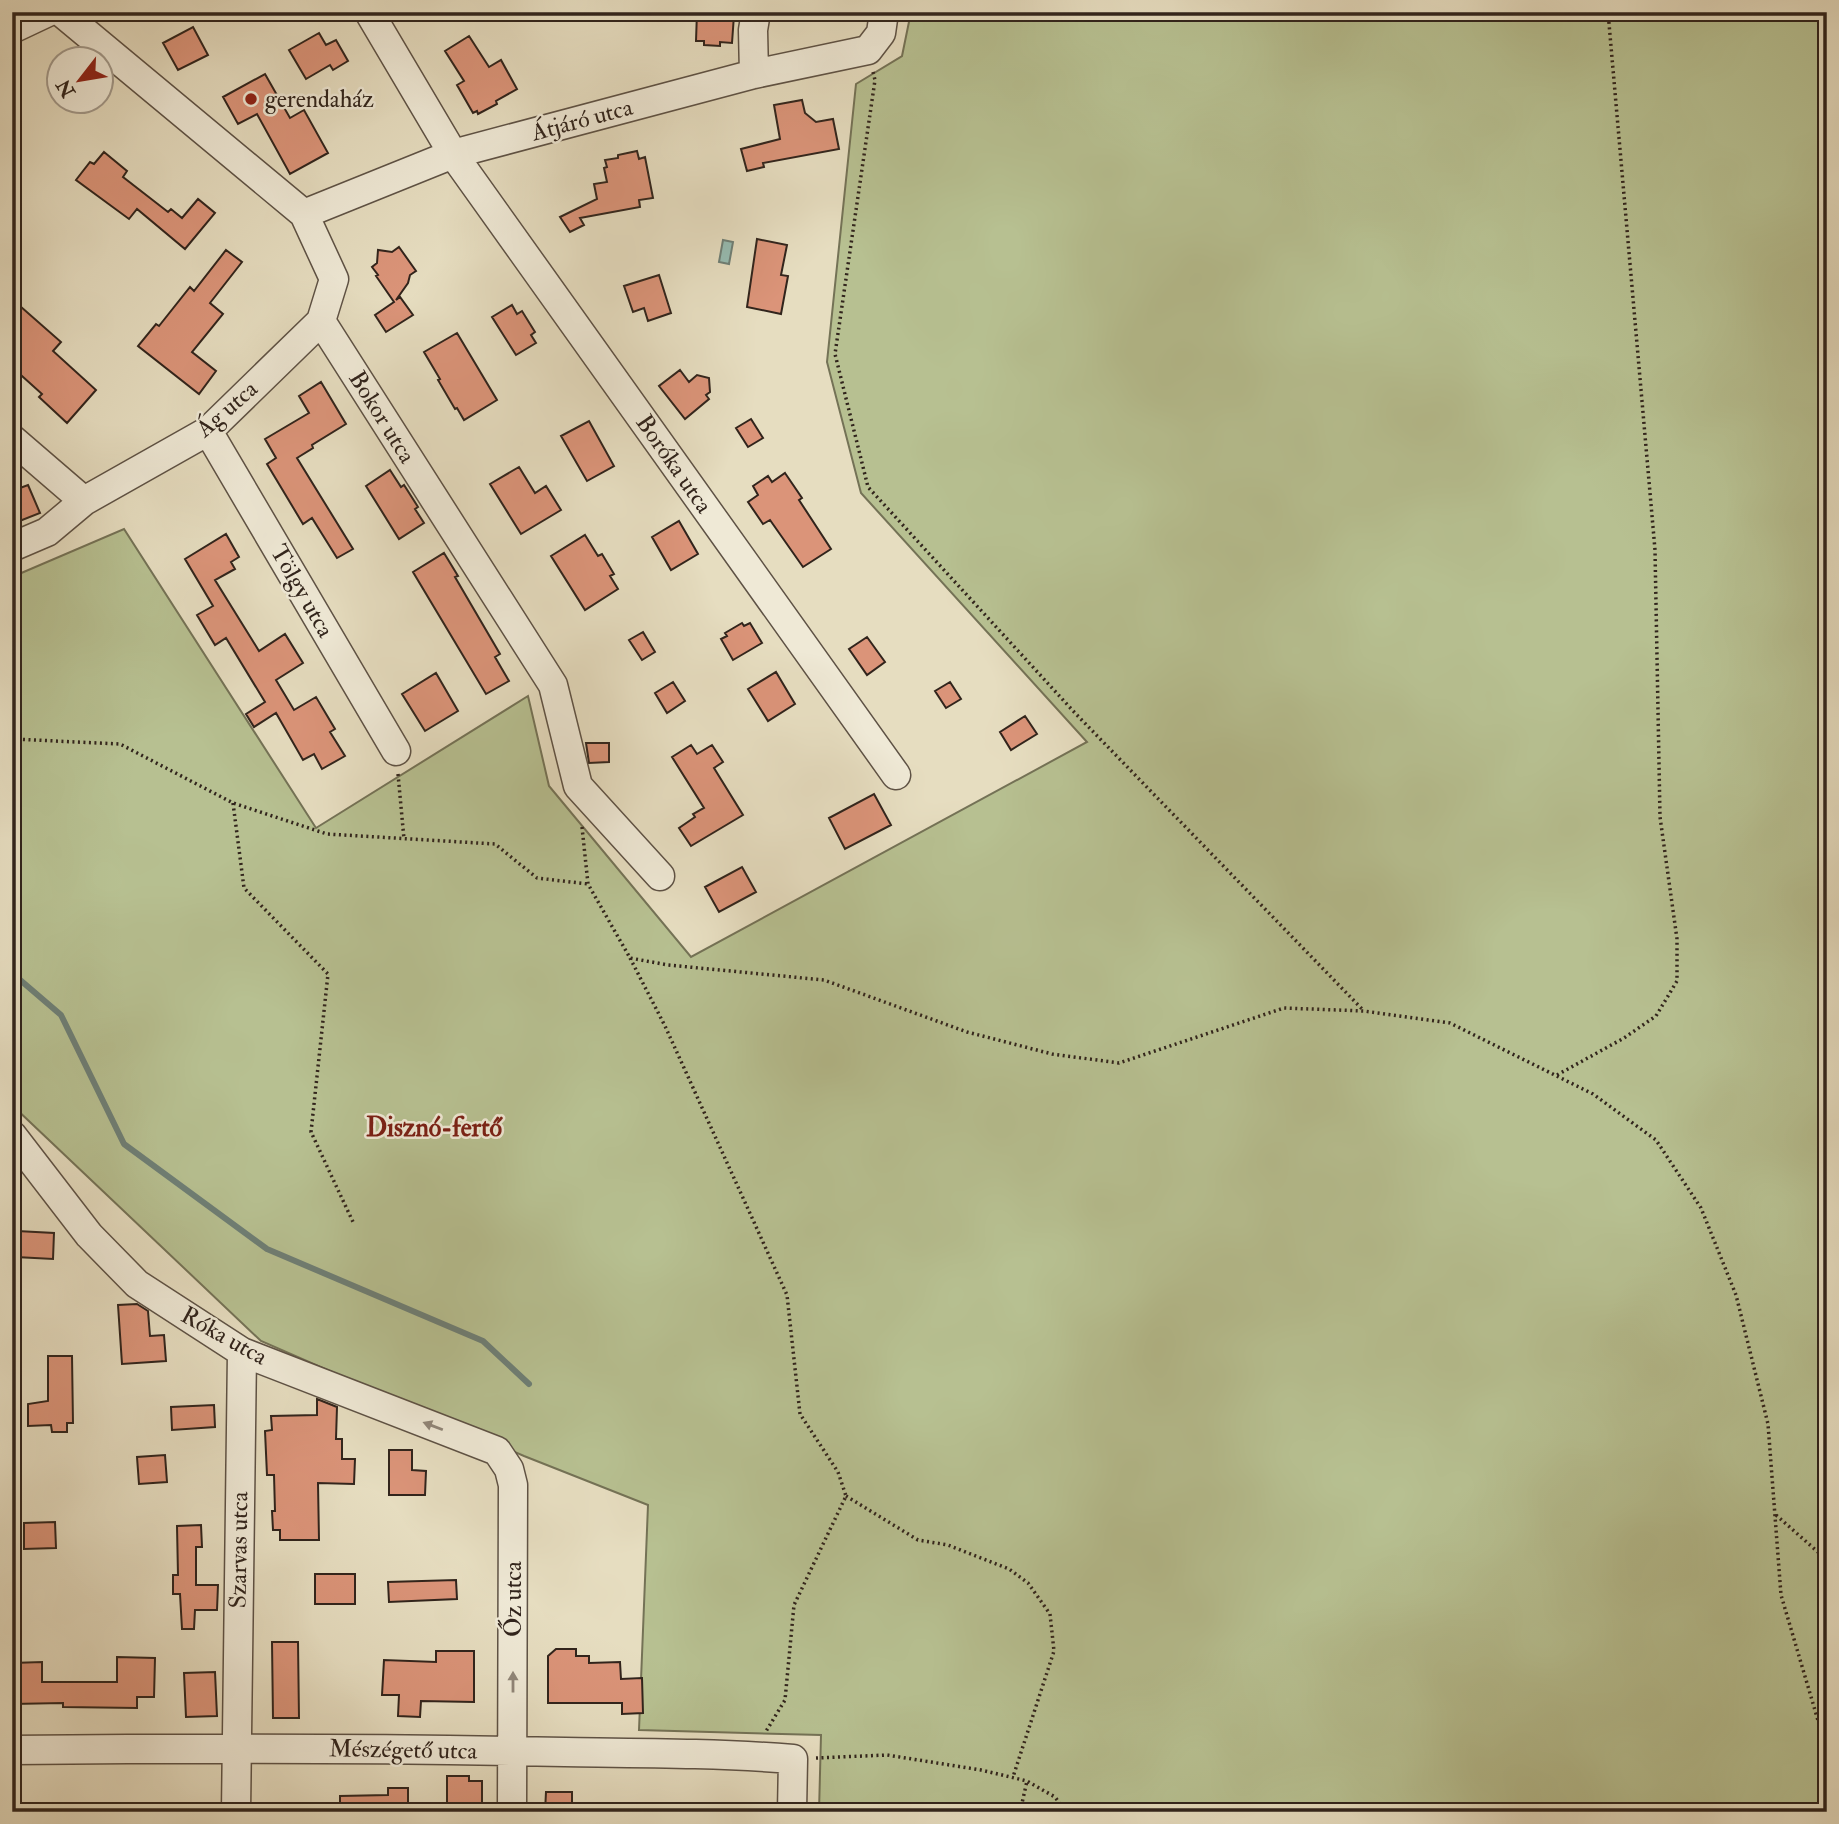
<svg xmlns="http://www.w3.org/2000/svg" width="1839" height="1824" font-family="'IM FELL Double Pica',serif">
	<rect width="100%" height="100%" fill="#e6ddc0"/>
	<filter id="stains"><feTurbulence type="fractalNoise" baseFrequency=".00286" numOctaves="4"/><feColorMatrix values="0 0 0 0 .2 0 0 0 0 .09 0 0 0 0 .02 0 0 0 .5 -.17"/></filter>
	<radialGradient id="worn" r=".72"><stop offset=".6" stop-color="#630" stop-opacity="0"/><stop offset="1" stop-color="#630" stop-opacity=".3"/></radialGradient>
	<path fill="#b7c091" stroke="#747256" stroke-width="2" d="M911,12H1827V1812H819L821,1735L639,1730L648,1505L524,1456L261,1341L12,1105V577L124,529L316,828L528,696L549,786L691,957L1087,742L861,493L827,362L856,84L902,56Z"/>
	<path fill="#96bcb2" stroke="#6e7f76" stroke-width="2" d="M723,240L733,242L729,264L719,262Z"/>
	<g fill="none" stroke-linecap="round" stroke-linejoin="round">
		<path stroke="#6e7f76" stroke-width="6" d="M12,973L61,1015L124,1144L267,1249L483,1341L529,1384"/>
	</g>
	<path fill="#db9479" stroke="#31241c" stroke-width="2" d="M697,12H730V15H734L732,43L720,42V46L704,45V41H696Z
		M193,27L208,55L178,70L163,43Z
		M319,33L326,45L336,40L348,61L333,70L330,65L306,79L289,50Z
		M469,36L489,67L501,60L517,89L496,101L497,104L478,114L477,111L473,113L457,85L464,81L445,51Z
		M265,74L290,118L304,110L328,153L290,174L257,114L238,124L223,97Z
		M802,100L805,113L816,122L833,119L839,149L763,163L764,167L747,171L741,149L780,139L774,105Z
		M637,151L639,159L645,157L653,198L639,200L640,207L580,218L584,225L570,232L560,217L597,199L594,184L607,182L604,168L607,167L605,160L618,158V155Z
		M104,152L127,171L123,177L168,212L171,209L182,218L198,199L215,213L185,249L137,209L129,219L76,180L90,162L94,164Z
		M757,239L787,245L781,275L788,276L781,314L747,307Z
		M399,247L416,271L410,275L408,283L396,300L400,297L413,315L386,332L375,315L394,302L376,276L378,275L372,267L377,263L378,250L392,252Z
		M226,250L242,262L210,303L223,314L192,352L216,371L199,394L138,346L156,324L159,326L190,287L194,291Z
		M659,275L671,313L648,321L644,308L633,312L624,286Z
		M12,299L61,342L53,351L96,390L67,423L39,397L42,394L12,367Z
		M512,305L517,314L522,311L535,332L531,335L536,343L516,355L492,317Z
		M457,333L497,400L464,420L457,408L455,409L438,380L440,379L424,352Z
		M680,370L689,382L697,375L709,378L710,392L706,395L709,399L685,419L659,386Z
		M321,382L346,424L312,445L313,448L297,458L353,549L337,558L312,518L303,524L267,464L276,458L265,439L309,413L299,396Z
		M751,419L763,438L748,447L736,428Z
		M589,421L614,466L587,481L561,436Z
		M519,467L535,493L546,486L561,510L521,534L490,484Z
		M390,470L401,487L404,485L418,507L415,509L424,523L399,539L366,486Z
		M785,473L802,498L799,500L831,549L803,567L770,520L763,524L748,502L758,495L753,486L768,476L772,482Z
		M28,485L40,513L12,524V491Z
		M679,521L698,554L671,570L652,537Z
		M226,534L239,557L231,562L235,569L215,580L259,651L285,634L303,663L276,680L294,710L316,697L335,729L330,732L345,756L322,769L314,754L303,760L276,713L254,727L246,714L265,702L226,638L215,645L197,615L213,606L185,559Z
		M585,535L598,556L602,554L614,574L610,576L618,589L585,610L551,556Z
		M444,553L458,576L455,577L500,654L495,657L509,681L486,694L413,572Z
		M742,623L744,626L750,623L762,643L733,660L721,639L727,636L725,633Z
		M643,632L655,652L642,660L629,640Z
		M867,637L885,662L867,675L849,649Z
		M776,672L795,704L768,721L748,689Z
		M436,673L458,711L425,731L402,694Z
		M673,682L685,701L667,713L655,693Z
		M950,682L961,699L946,708L935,691Z
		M1025,716L1037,734L1011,750L1000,732Z
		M586,743H609V762L589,763Z
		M691,745L697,754L712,745L723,762L714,768L743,815L691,846L679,828L695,817L693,814L704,808L672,757Z
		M874,794L891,825L845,849L829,818Z
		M742,867L756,892L719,912L705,887Z
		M17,1231L54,1233L53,1259L16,1257Z
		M137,1304L148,1311L150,1336L164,1335L166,1361L122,1364L118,1305Z
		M48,1356H72L73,1423H67V1432H52L51,1425L28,1426V1404L48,1401Z
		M317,1399L337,1407L336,1439H342V1459H355L354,1484L318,1483L319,1540H280V1530H273L272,1511H275L274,1475H267L265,1431L272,1430L271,1416L317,1415Z
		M214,1405L215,1427L172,1430L171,1407Z
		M389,1450H412V1470L426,1471L425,1495H389Z
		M165,1455L167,1482L139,1484L137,1457Z
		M55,1522L56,1548L24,1549V1523Z
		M201,1525L202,1547H196V1585H218L217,1610H195L194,1629H182L180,1594H173V1575H178L177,1526Z
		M315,1574H355V1604H315Z
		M456,1580L457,1599L389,1602L388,1582Z
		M272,1642H298L299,1718H273Z
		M556,1649H576V1656H589V1663L620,1662L621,1679L642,1678L643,1713L622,1714V1703H548V1656Z
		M436,1651H474V1702L421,1701L420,1717L398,1716L399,1695H382L384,1660L436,1662Z
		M117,1657L155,1658L154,1697H137V1708L63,1707V1703L12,1704V1663L42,1662V1682H117Z
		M215,1672L217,1716L186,1717L184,1673Z
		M447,1776H469V1781H482V1812H447Z
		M388,1788H408V1812H340V1796L388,1795Z
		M546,1792H572V1812H545Z"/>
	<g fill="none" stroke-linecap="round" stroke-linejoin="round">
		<g stroke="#5e5245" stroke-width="31">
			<path id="minor" d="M61,12L304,214L334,279L321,321L553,685L578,786L660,876
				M369,12L453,154L896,775
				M12,29L48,12
				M754,74L753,30L756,12
				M304,214L453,154L754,74L868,50L881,33L884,12
				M208,431L396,751
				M12,439L84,501
				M12,547L47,532L84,501L208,431L321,321
				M12,1135L89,1235L137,1284L242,1352L497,1451L509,1469L513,1485L512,1812
				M12,1750C196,1748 381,1748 565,1752C641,1753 717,1753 793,1759L792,1812
				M236,1812L242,1352"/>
		</g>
		<path stroke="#31241c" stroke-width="3.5" stroke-dasharray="2 3.5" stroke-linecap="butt" d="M873,72L875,80L835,354L868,487L1075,713L1364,1011
			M12,739L120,744L233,803L327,834L495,844L537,878L588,884
			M398,774L404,839
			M233,803L244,888L328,974L311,1132L353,1222
			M582,827L588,884L630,958L668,965L824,980L967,1032L1052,1054L1119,1063L1284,1008L1364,1011L1450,1023L1593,1094L1656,1140L1701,1208L1736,1295L1768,1424L1781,1595L1827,1751
			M630,958L665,1026L787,1295L800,1414L838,1472L846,1496L794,1605L785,1700L765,1733
			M1557,1075L1624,1038L1656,1016L1677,981V939L1660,817L1655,550L1608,12
			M846,1496L918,1540L948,1545L1009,1569L1028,1583L1050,1614L1054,1651L1013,1777
			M1776,1515L1827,1560
			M816,1758L887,1755L981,1770L1027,1781L1055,1797L1066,1812
			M1020,1812L1027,1781"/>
		<use href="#minor" stroke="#efe9d6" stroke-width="28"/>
	</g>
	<defs><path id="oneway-solid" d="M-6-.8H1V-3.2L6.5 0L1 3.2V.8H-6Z" transform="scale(1.75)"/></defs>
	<g fill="#908679">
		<use href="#oneway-solid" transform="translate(433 1426) rotate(-159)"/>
		<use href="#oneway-solid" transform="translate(513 1682) rotate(-90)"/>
	</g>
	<circle fill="#8f2418" stroke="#efe9d6" stroke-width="2.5" cx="251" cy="99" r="7"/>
	<g text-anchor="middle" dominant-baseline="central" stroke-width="5" stroke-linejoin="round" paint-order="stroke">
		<g font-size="24" fill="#31241c" stroke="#efe9d6" text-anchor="start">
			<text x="265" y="99">gerendaház</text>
		</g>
		<g font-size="24" fill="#31241c" stroke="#efe9d6">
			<text transform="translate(582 120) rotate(-15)">Átjáró utca</text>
			<text transform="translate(227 409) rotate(-41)">Ág utca</text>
			<text transform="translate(382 417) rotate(58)">Bokor utca</text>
			<text transform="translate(674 464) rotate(55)">Boróka utca</text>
			<text transform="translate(302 591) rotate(60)">Tölgy utca</text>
			<text transform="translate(224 1336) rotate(29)">Róka utca</text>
			<text transform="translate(239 1550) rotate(-89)">Szarvas utca</text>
			<text transform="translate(513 1599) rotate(-90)">Őz utca</text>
			<text transform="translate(403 1750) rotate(1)">Mészégető utca</text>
		</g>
		<g font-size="26" font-weight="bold" fill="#7a1f14" stroke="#efe9d6">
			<text x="434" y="1128">Disznó-fertő</text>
		</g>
	</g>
	<rect width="1839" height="1824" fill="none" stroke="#e6ddc0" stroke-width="42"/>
	<rect x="14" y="14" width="1811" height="1796" fill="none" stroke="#31241c" stroke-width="3.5"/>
	<rect x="21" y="21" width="1797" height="1782" fill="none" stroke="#31241c" stroke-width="2"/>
	<g transform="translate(80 80) rotate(239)"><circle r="33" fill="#efe9d6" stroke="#a39a8c" stroke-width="2"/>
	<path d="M0-5L12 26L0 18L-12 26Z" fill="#8f2418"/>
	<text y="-10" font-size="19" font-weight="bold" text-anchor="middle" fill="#31241c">N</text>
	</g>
	<rect width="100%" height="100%" filter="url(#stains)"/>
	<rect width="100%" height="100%" fill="url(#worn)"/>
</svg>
